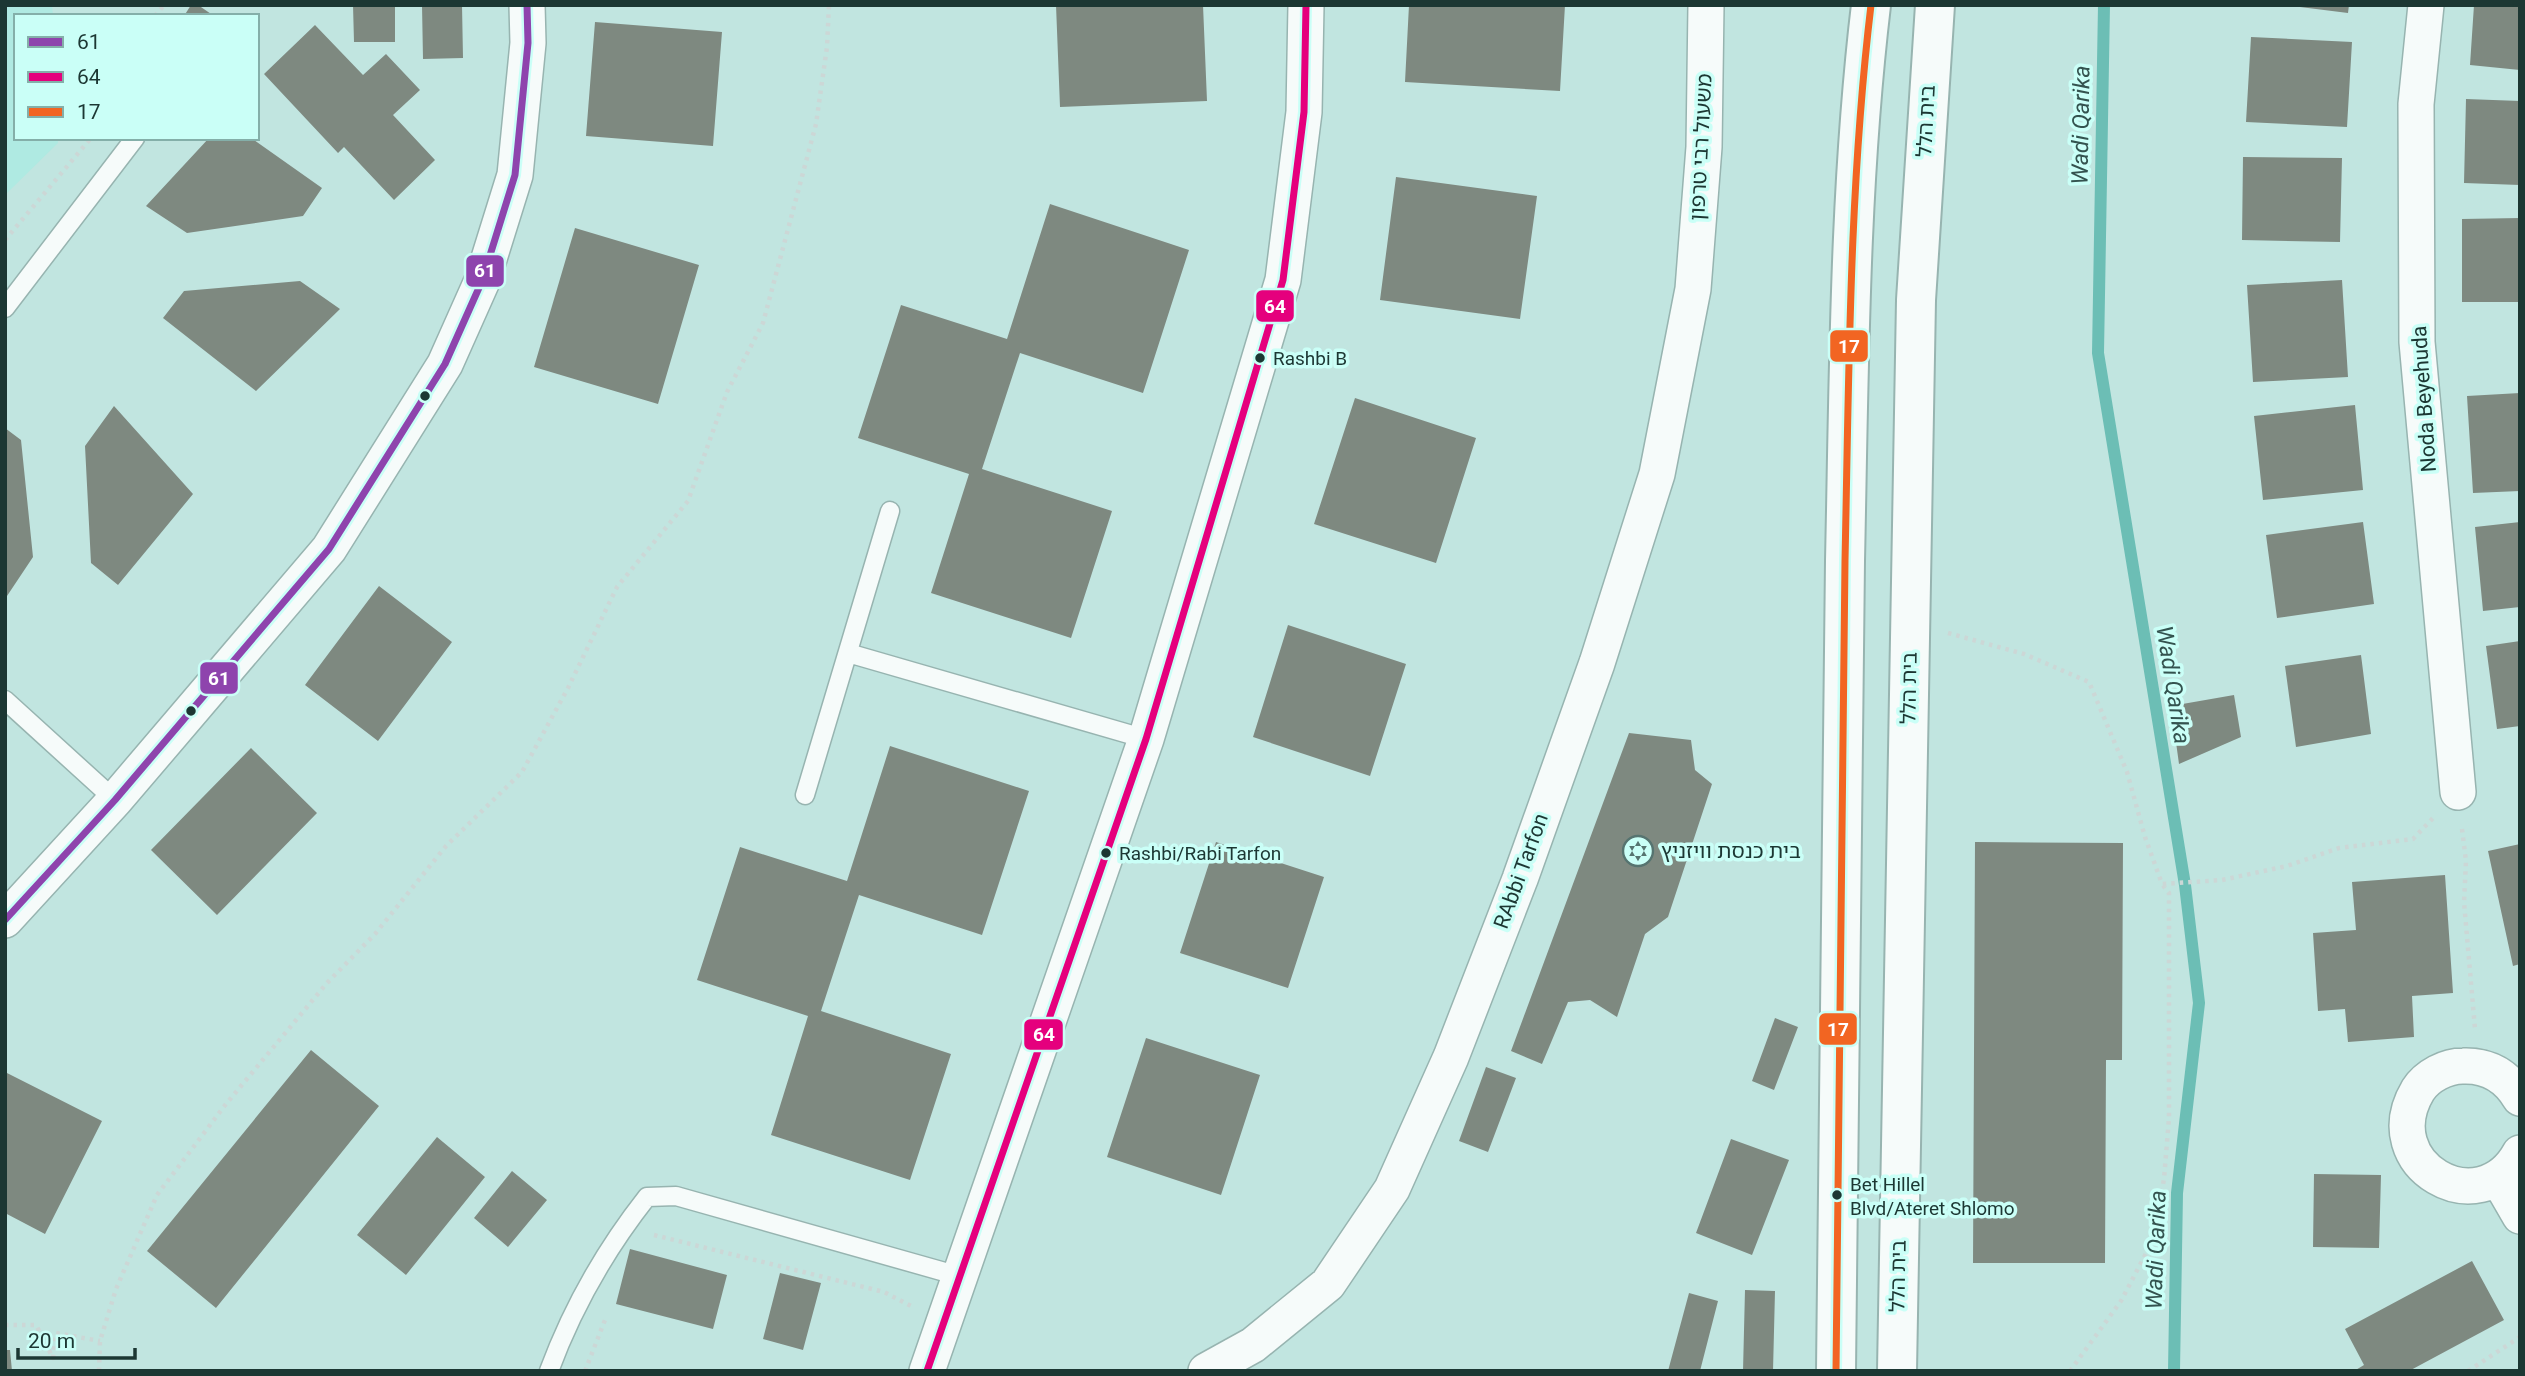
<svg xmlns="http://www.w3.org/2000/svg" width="2525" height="1376" font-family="Roboto,'Noto Sans Hebrew',sans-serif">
	<rect width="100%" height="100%" fill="#c1e5e0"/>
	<path fill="#afeae2" d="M5,5H52L53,16H16V138H58V143L5,195Z"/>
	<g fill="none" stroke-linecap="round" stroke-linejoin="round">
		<path stroke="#6cbeb5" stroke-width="12" d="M2104,5L2098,353L2185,885L2199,1003L2177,1193L2174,1371"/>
	</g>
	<path fill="#7e8980" d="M191,5H198L214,16H184Z
		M353,5H395V42H354Z
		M422,5H462L463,58L423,59Z
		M1056,5H1203L1207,101L1060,107Z
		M1409,5H1565L1560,91L1405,82Z
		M2285,5H2349L2348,13Z
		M2474,5H2520V70L2470,65Z
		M595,22L722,32L713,146L586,136Z
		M315,25L363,75L386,54L420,90L393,115L435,160L394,200L344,147L338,153L264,74Z
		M2251,37L2352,42L2347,127L2246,122Z
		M2466,99L2520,101V185L2464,183Z
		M209,138H251L322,188L303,216L187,233L146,206Z
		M2243,157L2342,158L2340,242L2242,240Z
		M1396,177L1537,196L1520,319L1380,300Z
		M1050,204L1189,250L1143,393L1020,353L982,469L1112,511L1071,638L931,593L969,474L858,438L901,305L1007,339Z
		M2520,218V302H2462V219Z
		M575,228L699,265L658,404L534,367Z
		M2342,280L2348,377L2253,382L2247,285Z
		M300,281L340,309L256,391L163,318L184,291Z
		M2520,393V491L2473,493L2467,396Z
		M1355,398L1476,438L1436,563L1314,524Z
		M2355,405L2363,490L2263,500L2254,416Z
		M114,406L193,494L118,585L91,563L85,446Z
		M5,428L21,440L33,557L5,599Z
		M2363,522L2374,604L2277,618L2266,535Z
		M2520,522V607L2483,611L2475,527Z
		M379,586L452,642L378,741L305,685Z
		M1288,625L1406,664L1370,776L1253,737Z
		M2520,641V726L2497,729L2486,646Z
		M2361,655L2371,734L2296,747L2285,666Z
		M2234,695L2241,737L2179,764L2171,706Z
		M1629,733L1691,740L1695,770L1712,784L1668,917L1645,934L1617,1017L1590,1000L1568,1002L1542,1064L1511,1051Z
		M890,746L1029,791L982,935L859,895L821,1011L951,1054L910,1180L771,1135L808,1016L697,980L740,847L847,881Z
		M251,748L317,813L217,915L151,850Z
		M1216,842L1324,877L1288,988L1180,953Z
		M1975,842L2123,843L2122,1060H2106L2105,1263H1973Z
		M2520,844V964L2513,966L2488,851Z
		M2445,875L2453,993L2412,996L2414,1037L2348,1042L2345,1009L2318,1011L2313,933L2356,930L2352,882Z
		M1775,1018L1798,1027L1774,1090L1752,1081Z
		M1146,1038L1260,1075L1221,1195L1107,1157Z
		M311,1050L379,1106L216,1308L147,1251Z
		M1486,1067L1516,1078L1488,1152L1459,1141Z
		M5,1072L102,1121L45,1234L5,1213Z
		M437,1137L485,1177L406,1275L357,1235Z
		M1731,1139L1789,1160L1752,1255L1696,1233Z
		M512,1171L547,1200L508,1247L474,1218Z
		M2314,1174L2381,1175L2379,1248L2313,1247Z
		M630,1249L727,1275L713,1329L616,1304Z
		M2472,1261L2504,1320L2409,1371H2354L2364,1365L2345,1329Z
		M780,1273L821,1283L803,1350L763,1339Z
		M1745,1290L1775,1291L1773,1371H1743Z
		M1689,1293L1718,1301L1700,1371H1668Z
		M5,1350H10L12,1371H5Z"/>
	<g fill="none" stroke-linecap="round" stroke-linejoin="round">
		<g stroke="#97b4b0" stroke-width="21">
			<path id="service" d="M5,308L135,138
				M848,653L1146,739
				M5,700L115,800
				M805,795L890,511
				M549,1371C572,1309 606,1249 647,1197L676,1196L959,1276"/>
		</g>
		<g stroke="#97b4b0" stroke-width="38">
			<path id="minor" d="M2426,5L2416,104L2417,342L2458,792
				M5,920L115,800L329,549L445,364L482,281L515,175L528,43L527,5
				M2520,1098C2507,1076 2488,1065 2463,1066C2446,1066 2427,1076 2418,1090C2373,1165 2480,1226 2520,1153
				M2498,1178L2520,1216
				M927,1371L1146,739L1283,280L1304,112L1306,5
				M1206,1371L1253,1345L1328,1284L1392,1189L1451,1057L1520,879L1597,663L1657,474L1693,289L1704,147L1706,5"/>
		</g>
		<g stroke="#97b4b0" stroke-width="42">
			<path id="tertiary" d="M1836,1371C1837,1101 1840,831 1845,561C1849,375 1849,189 1871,5
				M1897,1371L1916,300L1935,5"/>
		</g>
		<path stroke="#ccd7d6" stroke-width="4.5" stroke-dasharray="3.5 5" stroke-linecap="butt" d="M155,16L164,5
			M5,240L91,138
			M1948,633L2024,654L2089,682L2127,772L2145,837L2162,884L2222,880L2287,866L2339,848L2413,839L2434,817
			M2462,829L2466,861L2464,902L2475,1029
			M654,1235L884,1292L911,1306
			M5,1325H36L53,1358L56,1333L100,1341
			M99,1371L100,1341L116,1289L157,1195L226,1104L327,983L375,934L446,846L522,772L568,688L617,587L688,501L727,392L763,323L816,124L827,47L829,5
			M585,1371L605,1320
			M2070,1371L2121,1301L2153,1240L2164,1179L2169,1118V893L2162,884
			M2468,1371L2520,1337"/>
		<use href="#service" stroke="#f6fbfa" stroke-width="18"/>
		<use href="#minor" stroke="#f6fbfa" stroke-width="35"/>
		<use href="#tertiary" stroke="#f6fbfa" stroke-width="38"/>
		<g stroke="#cafff7" stroke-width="12">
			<path id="bus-1" d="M5,920L115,800L329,549L445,364L482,281L515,175L528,43L527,5"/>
		</g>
		<g stroke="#cafff7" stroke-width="12">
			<path id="bus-2" d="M927,1371L1146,739L1283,280L1304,112L1306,5"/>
		</g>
		<g stroke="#cafff7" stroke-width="12">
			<path id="bus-3" d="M1836,1371C1837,1101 1840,831 1845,561C1849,375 1849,189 1871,5"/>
		</g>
		<use href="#bus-1" stroke="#8e44ad" stroke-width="7"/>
		<use href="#bus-2" stroke="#e5007d" stroke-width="7"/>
		<use href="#bus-3" stroke="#f26522" stroke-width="7"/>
	</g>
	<defs>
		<g id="synagogue-ring" transform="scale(1.575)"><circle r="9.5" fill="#cafff7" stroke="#567470" stroke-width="1.5"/><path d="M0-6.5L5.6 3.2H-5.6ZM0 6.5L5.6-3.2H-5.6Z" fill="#567470"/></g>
	</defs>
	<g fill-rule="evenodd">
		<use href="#synagogue-ring" x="1638" y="851"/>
	</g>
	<g fill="#1c3733" stroke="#cafff7" stroke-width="2.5">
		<circle cx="1260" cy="358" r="6"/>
		<circle cx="425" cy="396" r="6"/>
		<circle cx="191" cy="711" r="6"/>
		<circle cx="1106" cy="853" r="6"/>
		<circle cx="1837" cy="1195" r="6"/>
	</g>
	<g text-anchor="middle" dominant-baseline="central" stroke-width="7" stroke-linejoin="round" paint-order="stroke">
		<g font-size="19" fill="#1c3733" stroke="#cafff7" text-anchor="start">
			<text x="1273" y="358">Rashbi B</text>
			<text x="1119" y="853">Rashbi/Rabi Tarfon</text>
			<text x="1850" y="1184">Bet Hillel<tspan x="1850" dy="24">Blvd/Ateret Shlomo</tspan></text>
		</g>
		<g font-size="21" fill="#1c3733" stroke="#cafff7">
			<text transform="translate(1926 121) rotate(-87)">בית הלל</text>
			<text transform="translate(1701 147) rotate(-87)">משעול רבי טרפון</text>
			<text transform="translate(2424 399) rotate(-94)">Noda Beyehuda</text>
			<text transform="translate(1909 688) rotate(-89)">בית הלל</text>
			<text transform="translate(1521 871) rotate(-70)">RAbbi Tarfon</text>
			<text transform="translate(1898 1276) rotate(-89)">בית הלל</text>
		</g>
		<g font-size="21" fill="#1c3733" stroke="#cafff7" text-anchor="start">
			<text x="1661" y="851">בית כנסת וויזניץ</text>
		</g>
		<g font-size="23" font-style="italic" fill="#34534f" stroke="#cafff7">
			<text transform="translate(2081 125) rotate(-89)">Wadi Qarika</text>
			<text transform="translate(2173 685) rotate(81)">Wadi Qarika</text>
			<text transform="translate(2156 1250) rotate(-88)">Wadi Qarika</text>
		</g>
	</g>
	<g stroke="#cafff7" stroke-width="2.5">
		<rect x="465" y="254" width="40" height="34" rx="7" fill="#8e44ad"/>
		<rect x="1255" y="289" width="40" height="34" rx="7" fill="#e5007d"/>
		<rect x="1829" y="329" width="40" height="34" rx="7" fill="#f26522"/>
		<rect x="199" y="661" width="40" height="34" rx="7" fill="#8e44ad"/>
		<rect x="1818" y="1012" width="40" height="34" rx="7" fill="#f26522"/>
		<rect x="1023" y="1018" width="41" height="33" rx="7" fill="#e5007d"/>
	</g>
	<g font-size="19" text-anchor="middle" font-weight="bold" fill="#fff">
		<text x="485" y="277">61</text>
		<text x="1275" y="313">64</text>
		<text x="1849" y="353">17</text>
		<text x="219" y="685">61</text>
		<text x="1838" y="1036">17</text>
		<text x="1044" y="1041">64</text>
	</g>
	<rect width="2525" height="1376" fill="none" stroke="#1c3733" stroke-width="14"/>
	<rect x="14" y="14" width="245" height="126" fill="#cafff7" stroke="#84afa9" stroke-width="2"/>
	<rect x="28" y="37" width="35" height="10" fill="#8e44ad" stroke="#84afa9" stroke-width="2"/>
	<text x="77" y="49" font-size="21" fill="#1c3733">61</text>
	<rect x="28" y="72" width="35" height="10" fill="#e5007d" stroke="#84afa9" stroke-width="2"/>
	<text x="77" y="84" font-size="21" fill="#1c3733">64</text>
	<rect x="28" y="107" width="35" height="10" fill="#f26522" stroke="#84afa9" stroke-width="2"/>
	<text x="77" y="119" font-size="21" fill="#1c3733">17</text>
	<path d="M18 1348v10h117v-10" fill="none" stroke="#1c3733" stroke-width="3.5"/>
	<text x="28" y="1348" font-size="21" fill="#1c3733" stroke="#cafff7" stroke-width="5" paint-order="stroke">20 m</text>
</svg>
